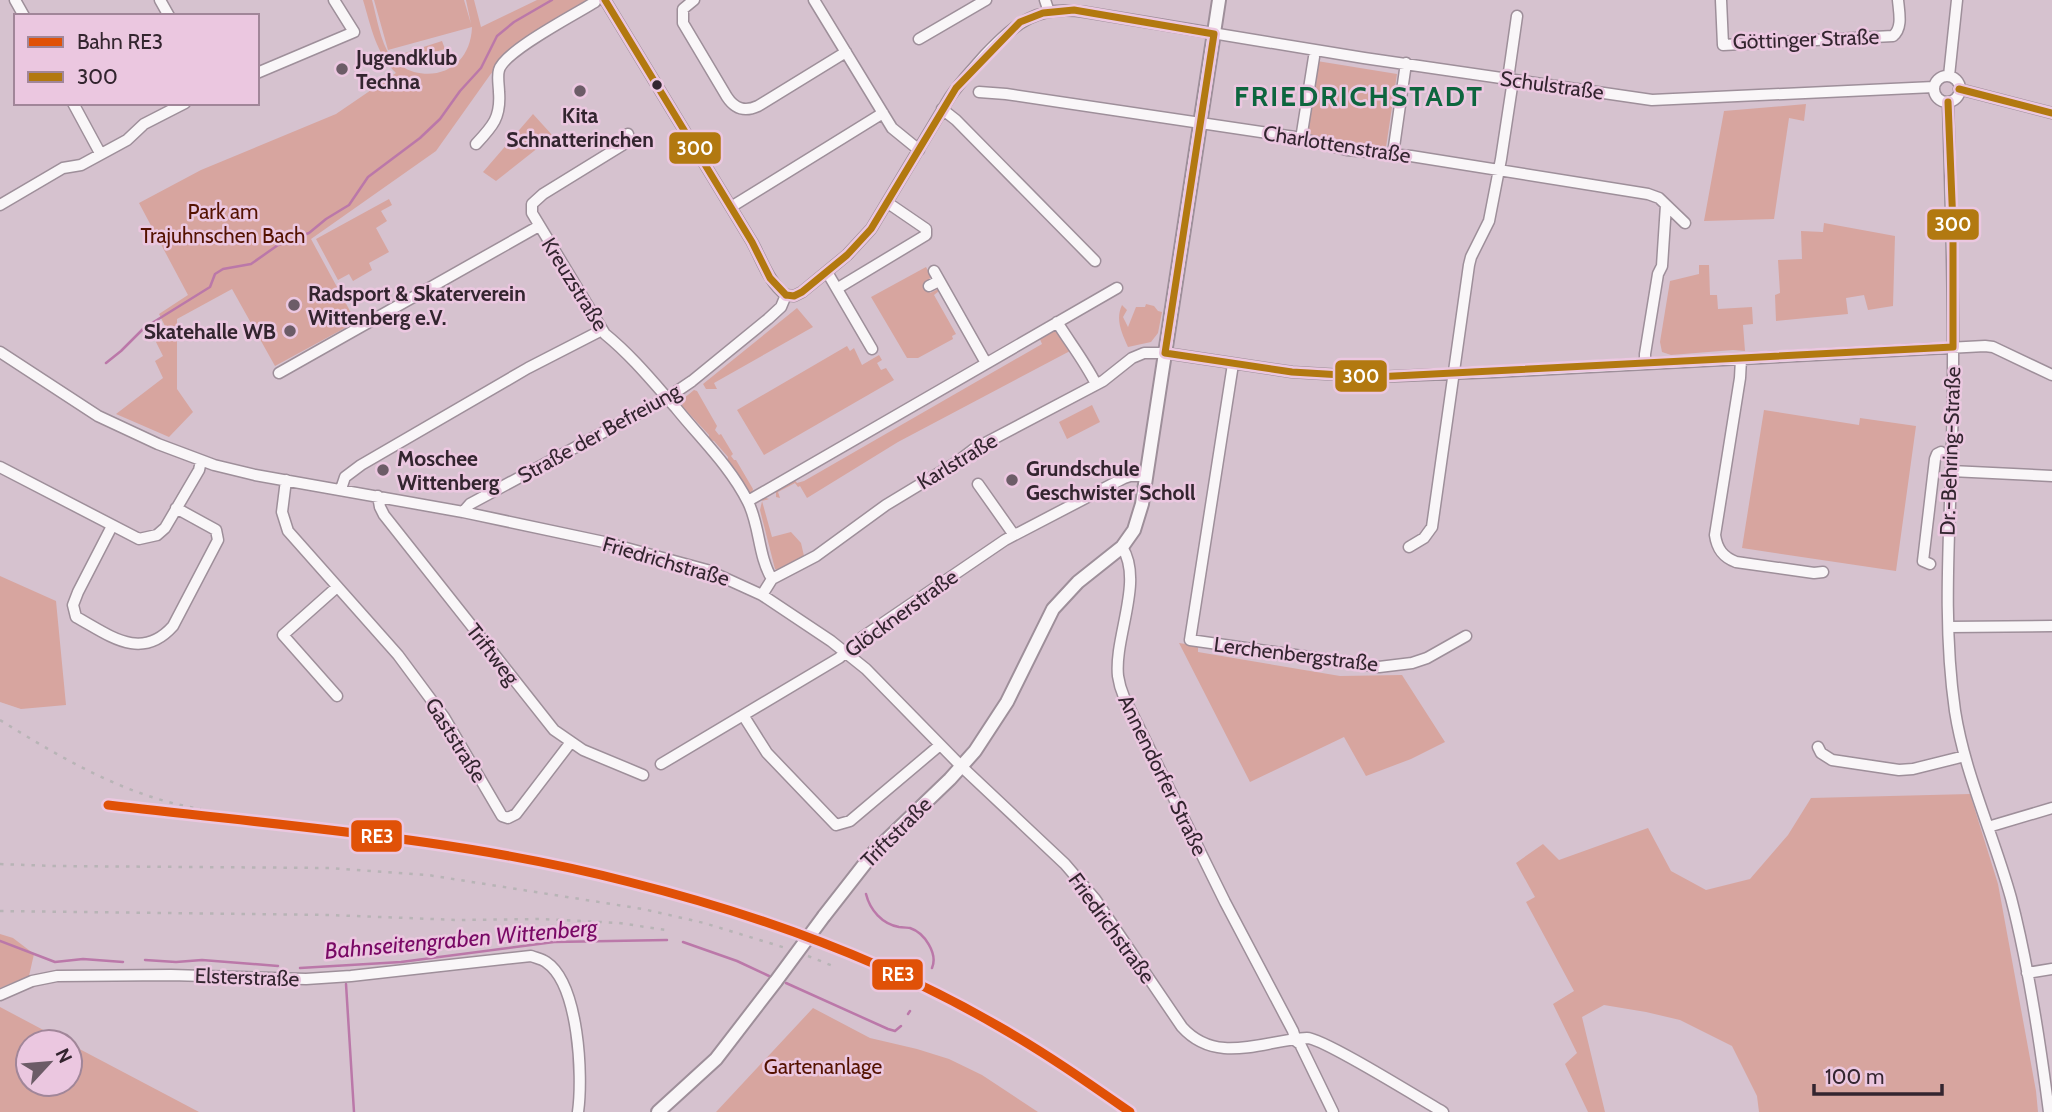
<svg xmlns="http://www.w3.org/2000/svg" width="2052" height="1112" font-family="Cabin,sans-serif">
	<rect width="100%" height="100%" fill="#d6c2cf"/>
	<path fill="#d7a59f" d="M363,0H372C377,18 380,41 391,57C397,64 405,69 414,72C446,80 471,60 472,27L388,50L374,0H464L471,24L466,0H474L481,27L537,0H592L510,51L490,75L436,151L311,239L356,322L275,366L232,289L177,319V389L193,412L169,437L116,414L163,378L155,361L163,356L156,342L166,328L159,314L188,295L139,203L201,170L336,114L396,73C376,53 371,27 363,0Z
		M442,41L445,49L402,62L399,55Z
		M1317,61L1397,74L1386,147L1305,135Z
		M1806,104L1804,121L1789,118L1774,219L1704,221L1724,111Z
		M533,114L553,136L496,181L483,172Z
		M389,199L392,205L381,211L387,221L376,228L389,252L369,263L372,270L353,281L349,274L338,280L316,239Z
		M1824,223L1895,236L1893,306L1868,310L1864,295L1846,298L1848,314L1776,321L1775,295L1780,293L1778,260L1802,259L1801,231L1823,232Z
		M1699,265H1709L1710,295H1717L1718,309L1752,307L1753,324L1743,325L1745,351L1733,350L1671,355L1662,352L1660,342L1670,281L1699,274Z
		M926,267L931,276L926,285L930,293L938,289L939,291L934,295L956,334L952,336L953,339L918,358H907L871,297Z
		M1146,304L1154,306L1158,311L1162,312L1158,333L1151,342L1128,347C1122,333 1115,320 1122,305L1127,310L1123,317L1128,327L1136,307H1145Z
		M797,308L813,327L714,383L717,389H706L703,384Z
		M1052,330L1060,333L1070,351L898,442L807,498L800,486L798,487L795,483L778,492L780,498L776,497V490L794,479L797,483L804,481L1042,344L1039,337Z
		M847,346L850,351L854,348L862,365L879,355L882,360L877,363L881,370L886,368L894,380L764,455L737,410Z
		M694,390L697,391L717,426L715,430L719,435L721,434L733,454L731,456L734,460H736L753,489L752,493C738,487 740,469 727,462L728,457L714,441L709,440V435L682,406L683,399Z
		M1092,405L1100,422L1067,439L1059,422Z
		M1764,410L1859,425L1860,418L1916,426L1896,571L1742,548Z
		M763,497L769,499L762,501L772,537L791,532L801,543L804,556L778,570L775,569L760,510Z
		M0,576L56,601L66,705L21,709L0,702Z
		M1179,643L1198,646V652L1340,676L1402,675L1445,742L1411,759L1366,776L1344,737L1250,782Z
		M1970,794L1998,884L2036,1091L2038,1112H1759L1757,1096L1732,1046L1680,1020L1646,1012L1604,1005L1582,1017L1605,1112H1588L1565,1064L1577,1053L1553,1004L1574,991L1526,902L1535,897L1516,863L1543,844L1559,860L1648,828L1671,871L1706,890L1750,879L1788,835L1811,798Z
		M0,934L13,938L34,954L29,976L0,988Z
		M0,1007L66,1042H28V1084H70V1044L199,1112H0Z
		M813,1008L870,1038L917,1049L949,1059L982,1075L1038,1112H716Z"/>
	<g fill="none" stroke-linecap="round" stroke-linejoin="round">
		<path stroke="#bb78a9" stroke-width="2.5" d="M106,363L121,351L144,328L210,287L215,274L223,269L251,264L278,245L309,233L326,219L349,205L368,177L420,138L440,119L460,91L481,68L497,36L514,22L552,0
			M866,894C870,910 882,924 899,927C901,927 909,928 910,928C925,933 938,954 932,968
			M0,941L55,962L83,959L123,962
			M683,942L737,961L769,976
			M145,960L176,962L202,960L278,966
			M300,968L401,962L554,942L667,940
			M786,983L888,1029L895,1031L901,1026
			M346,984L354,1112
			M908,1014L910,1011"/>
		<g stroke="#9e8f9a" stroke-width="13">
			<path id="minor" d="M15,0L24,16
				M160,0L169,16
				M605,0L752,242C762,260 769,283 786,295
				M694,0L683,9V23L727,97C735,109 745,112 758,106L846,52
				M814,0L892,128L919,150
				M1045,0L1049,12
				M1721,0L1723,45L1893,36C1903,28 1899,12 1898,0
				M919,39L986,0
				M257,73L354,32L334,0
				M1949,76L1957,0
				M1934 89a13 13 0 1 1 26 0a13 13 0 1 1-26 0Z
				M1508,79L1517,16
				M1959,89L2052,113
				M979,92L1006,94L1295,137L1347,150L1411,156L1648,194L1659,198L1685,223
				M1948,102C1951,215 1955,328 1952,441C1950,531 1942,621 1955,711C1965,775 1994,836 2011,898C2029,967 2040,1042 2049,1112
				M73,103L100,153
				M942,109L956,120L1095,261
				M628,134L629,141L543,194L532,204V213L605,334C632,356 653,382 676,408C701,439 730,466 748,502C760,526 758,556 772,579
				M1301,139L1314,57
				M476,144C493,126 501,117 499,92C499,86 497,76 499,70C504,51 576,14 595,2
				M1394,147L1406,63
				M0,205L63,168L81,165L127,140L144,124L185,103
				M731,207L883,113
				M934,271L986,363
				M827,272L872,349
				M929,286L939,281
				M838,288L926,235V229L888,203
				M786,295L794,296L802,292L847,255L871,229L950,97C960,82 973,69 985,55C1017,22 1037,5 1085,12L1364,58L1652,100L1934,87
				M1057,322C1070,343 1085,362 1096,384
				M0,352L98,416L158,444L214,465L255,475L463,512L604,542L707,570L762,595L831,641L866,669L962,767L1065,864L1095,899L1182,1027C1217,1066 1264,1040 1307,1038C1323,1038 1422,1100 1443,1112
				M1741,359L1740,378L1715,535C1717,549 1723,557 1736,562L1814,573L1823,572
				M1233,364L1190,640L1379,667L1412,663L1427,658L1466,636
				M1645,364V354L1658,274L1662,266L1666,205
				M279,373L539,226
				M0,467L139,539L157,535L165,528L199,470L201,461
				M1951,471L2052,476
				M286,480L282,512L288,531L398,655L444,717L502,816L508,818L516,814L571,742
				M978,484L1014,535
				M341,489L345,477L361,465L528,368L602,330
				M378,496L380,507L384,515L554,730L583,750L643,775
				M748,501L1117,288
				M463,512L470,504L667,398L692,381L768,319L781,307L786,295
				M112,526L78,592L73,605L76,617C109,635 141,662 173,626L218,540L216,530L176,508
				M1122,547C1144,581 1114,637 1118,676C1119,683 1121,690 1124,697L1225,902L1293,1031L1296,1041L1300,1044L1333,1112
				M1409,547L1424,538L1432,527L1469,265L1471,257L1489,221L1501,159L1513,80
				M1930,564L1923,561L1935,459L1937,454L1941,452
				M337,587L283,635L337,696
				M762,595L772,579L816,556L886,505L957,462L974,449L1103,381L1132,358L1144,353H1165L1292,372L1375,377L1495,372L1985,346L1993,347L2052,375
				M1949,627L2052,626
				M743,715L767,753L836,825L850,821L940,745
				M1818,747L1821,753L1832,760L1899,770L1913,769L1965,756
				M661,764L839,658L864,636L1005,540L1124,478L1130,476H1147
				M1988,827L2052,808
				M2027,973L2052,969
				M0,995L32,981L57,976L171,975L306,979L351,976L531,956C536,958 542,959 546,962C579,984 583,1076 578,1112"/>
		</g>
		<g stroke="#9e8f9a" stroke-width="16">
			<path id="major" d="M824,916L874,852L950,779L975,751L1007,702L1053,609L1078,582L1122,547L1134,530L1142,504L1219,0
				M658,1112L716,1059L776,981"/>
		</g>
		<use href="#minor" stroke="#f9f6f8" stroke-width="10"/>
		<use href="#major" stroke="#f9f6f8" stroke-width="12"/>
		<path stroke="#b8b4b6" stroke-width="2.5" stroke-dasharray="3.5 7" stroke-linecap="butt" d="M0,720C63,759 127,797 201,809
			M0,864L53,866L329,868L428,875L643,909L704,923L789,949
			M0,911L329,915L458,920L542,919L619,923L666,930
			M808,956L833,966"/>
		<g stroke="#9e8f9a" stroke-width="16" stroke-linecap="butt">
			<path id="major-bridge" d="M776,981L824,916"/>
		</g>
		<use href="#major-bridge" stroke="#f9f6f8" stroke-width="12"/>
		<g stroke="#ebc7e0" stroke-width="12">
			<path id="bus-1" d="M605,0L752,242L770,278L786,295
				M1959,89L2052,113
				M1948,102L1953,226V347
				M786,295L794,296L802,292L847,255L871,229L956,88L1020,22L1043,13L1074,10L1214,34
				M1165,353L1292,372L1375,377L1953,347
				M1165,353L1214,34"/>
		</g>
		<use href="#bus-1" stroke="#b27910" stroke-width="7"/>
		<g stroke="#ebc7e0" stroke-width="14">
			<path id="rail-1" d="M108,805C282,826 459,838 629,882C757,914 884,960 998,1026C1044,1052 1087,1082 1130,1112"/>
		</g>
		<use href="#rail-1" stroke="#e05107" stroke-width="9"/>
	</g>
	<g fill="#6c5c67" stroke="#ebc7e0" stroke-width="2.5">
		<circle cx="342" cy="69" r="7"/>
		<circle cx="580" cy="91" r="7"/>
		<circle cx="294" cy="305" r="7"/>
		<circle cx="290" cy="331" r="7"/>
		<circle cx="383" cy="470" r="7"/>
		<circle cx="1012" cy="480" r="7"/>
	</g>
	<circle fill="#33252f" stroke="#ebc7e0" stroke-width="2.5" cx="657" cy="85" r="6"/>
	<g text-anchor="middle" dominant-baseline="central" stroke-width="5" stroke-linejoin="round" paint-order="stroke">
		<g font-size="21" fill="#33252f" stroke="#ebc7e0">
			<text transform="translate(1806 39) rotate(-2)">Göttinger Straße</text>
			<text transform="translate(1552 85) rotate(8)">Schulstraße</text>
			<text transform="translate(1337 144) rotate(9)">Charlottenstraße</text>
			<text transform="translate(575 284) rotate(58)">Kreuzstraße</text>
			<text transform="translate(599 433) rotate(-29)">Straße der Befreiung</text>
			<text transform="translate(1950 451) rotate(-88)">Dr.-Behring-Straße</text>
			<text transform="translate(957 461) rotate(-31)">Karlstraße</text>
			<text transform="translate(666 561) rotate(16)">Friedrichstraße</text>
			<text transform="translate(901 613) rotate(-36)">Glöcknerstraße</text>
			<text transform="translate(493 654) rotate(52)">Triftweg</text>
			<text transform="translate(1296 654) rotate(7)">Lerchenbergstraße</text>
			<text transform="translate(456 740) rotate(58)">Gaststraße</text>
			<text transform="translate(1163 775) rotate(64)">Annendorfer Straße</text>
			<text transform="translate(896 832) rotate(-45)">Triftstraße</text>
			<text transform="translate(1112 928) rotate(54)">Friedrichstraße</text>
			<text transform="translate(247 977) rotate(2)">Elsterstraße</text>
		</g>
		<g font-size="21" font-weight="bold" fill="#33252f" stroke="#ebc7e0" text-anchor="start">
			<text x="356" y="57">Jugendklub<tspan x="356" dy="24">Techna</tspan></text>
			<text x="580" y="115" text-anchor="middle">Kita<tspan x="580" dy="24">Schnatterinchen</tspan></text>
			<text x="308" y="293">Radsport &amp; Skaterverein<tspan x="308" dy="24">Wittenberg e.V.</tspan></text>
			<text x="276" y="331" text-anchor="end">Skatehalle WB</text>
			<text x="397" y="458">Moschee<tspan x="397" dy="24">Wittenberg</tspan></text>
			<text x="1026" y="468">Grundschule<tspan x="1026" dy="24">Geschwister Scholl</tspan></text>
		</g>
		<g font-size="21" fill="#541200" stroke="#ebc7e0">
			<text x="223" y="211">Park am<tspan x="223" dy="24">Trajuhnschen Bach</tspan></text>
			<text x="823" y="1066">Gartenanlage</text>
		</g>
		<g font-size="23" font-style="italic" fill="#790865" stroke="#ebc7e0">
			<text transform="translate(461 939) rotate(-5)">Bahnseitengraben Wittenberg</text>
		</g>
		<g font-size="28" font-weight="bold" letter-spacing="2" fill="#0d653e" stroke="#ebc7e0">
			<text x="1359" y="96">FRIEDRICHSTADT</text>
		</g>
	</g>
	<g stroke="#ebc7e0" stroke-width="2.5">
		<rect x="668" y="131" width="54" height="34" rx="7" fill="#b27910"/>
		<rect x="1926" y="208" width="54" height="33" rx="7" fill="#b27910"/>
		<rect x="1334" y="359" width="54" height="34" rx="7" fill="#b27910"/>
		<rect x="350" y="819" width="53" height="34" rx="7" fill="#e05107"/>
		<rect x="871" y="958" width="53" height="33" rx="7" fill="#e05107"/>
	</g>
	<g font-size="19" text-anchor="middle" font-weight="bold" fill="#fff">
		<text x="695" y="155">300</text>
		<text x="1953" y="231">300</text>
		<text x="1361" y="383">300</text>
		<text x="377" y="843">RE3</text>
		<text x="898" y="981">RE3</text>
	</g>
	<rect x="14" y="14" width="245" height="91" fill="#ebc7e0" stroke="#a18699" stroke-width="2"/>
	<rect x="28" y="37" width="35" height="10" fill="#e05107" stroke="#a18699" stroke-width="2"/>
	<text x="77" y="49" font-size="21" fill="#33252f">Bahn RE3</text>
	<rect x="28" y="72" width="35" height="10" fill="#b27910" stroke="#a18699" stroke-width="2"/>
	<text x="77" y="84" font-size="21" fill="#33252f">300</text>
	<g transform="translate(49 1063) rotate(64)"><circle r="33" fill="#ebc7e0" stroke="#a18699" stroke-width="2"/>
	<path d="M0-5L12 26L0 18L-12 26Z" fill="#6c5c67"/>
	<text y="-10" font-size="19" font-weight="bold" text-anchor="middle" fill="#33252f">N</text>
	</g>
	<path d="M1814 1084v10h128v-10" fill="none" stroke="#33252f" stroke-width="3.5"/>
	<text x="1825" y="1084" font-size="21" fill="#33252f" stroke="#ebc7e0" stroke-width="5" paint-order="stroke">100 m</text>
</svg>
